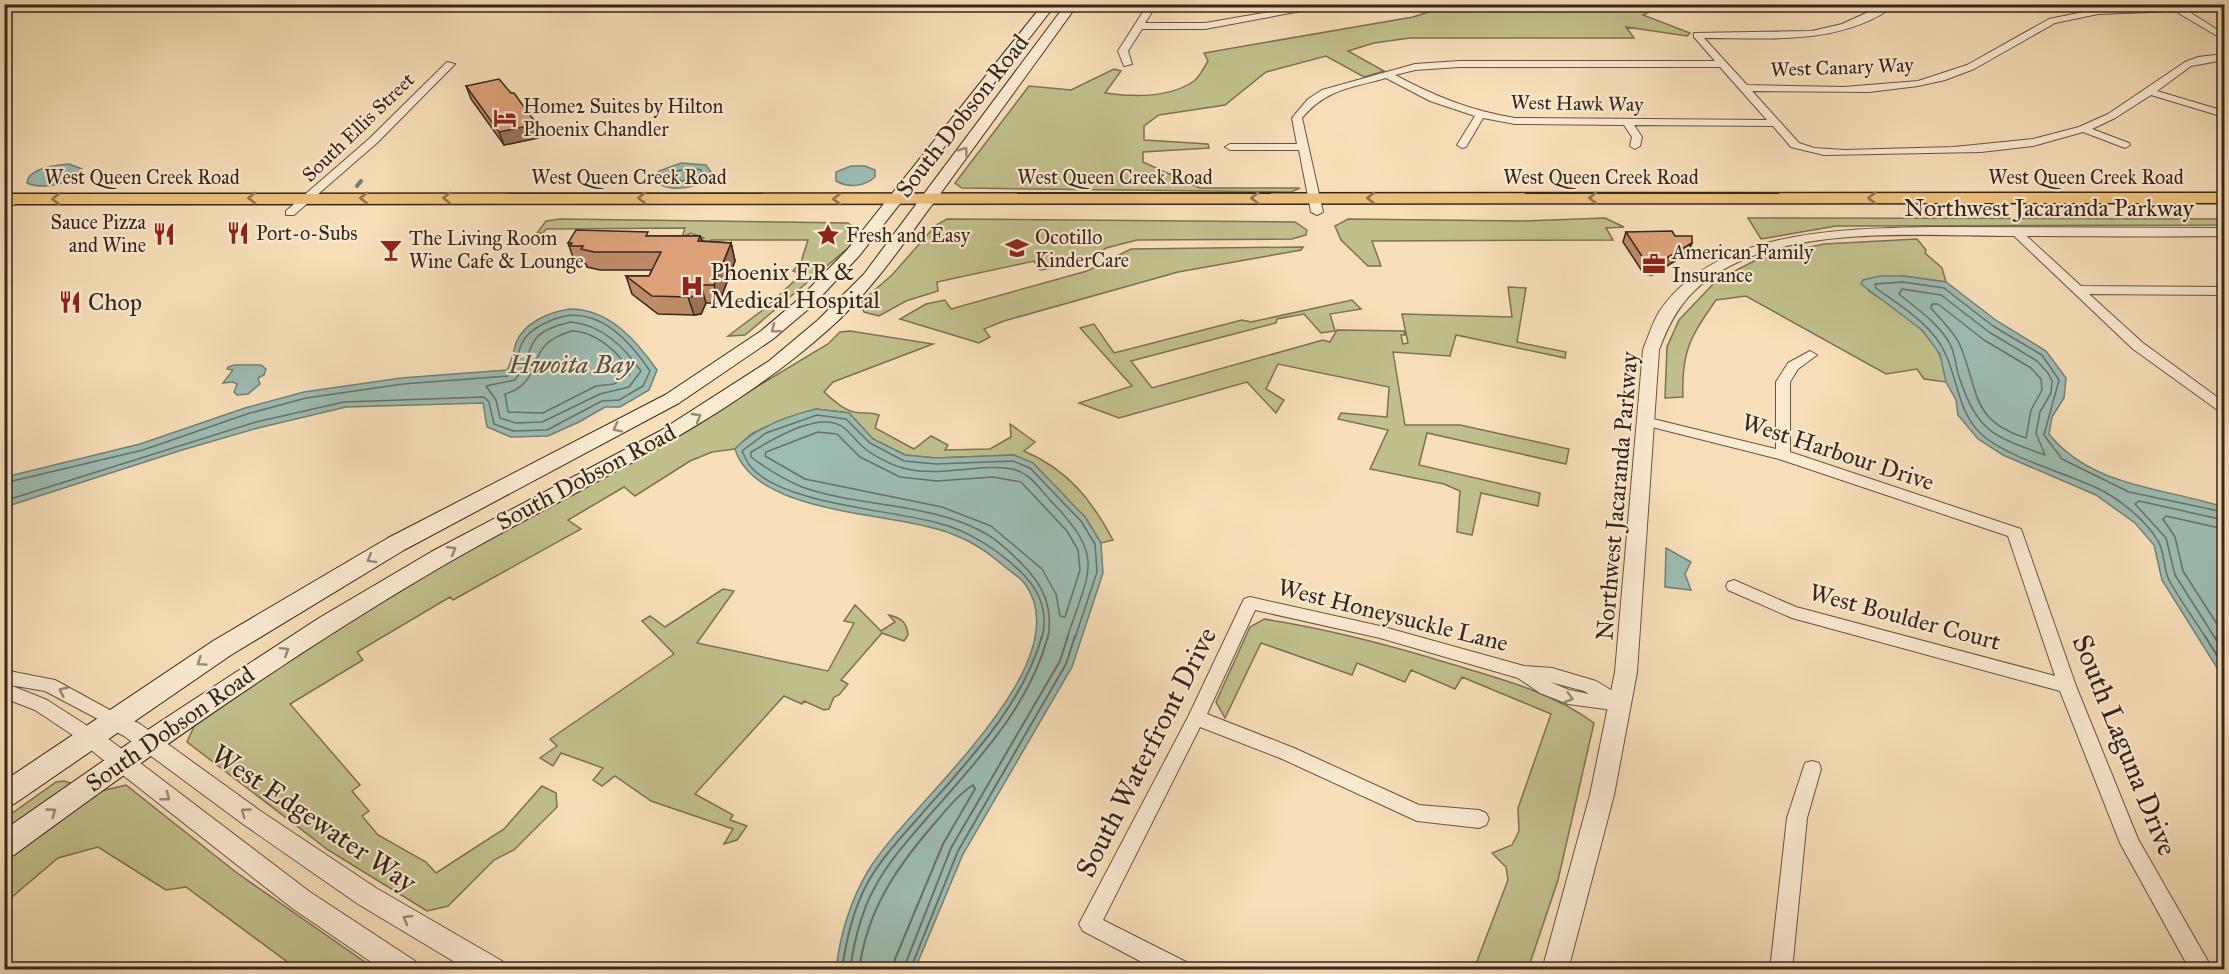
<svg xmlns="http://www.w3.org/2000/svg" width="2229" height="974" font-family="'IM FELL Great Primer',serif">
	<rect width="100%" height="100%" fill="#f7dfb9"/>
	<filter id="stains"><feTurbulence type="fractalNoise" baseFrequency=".00333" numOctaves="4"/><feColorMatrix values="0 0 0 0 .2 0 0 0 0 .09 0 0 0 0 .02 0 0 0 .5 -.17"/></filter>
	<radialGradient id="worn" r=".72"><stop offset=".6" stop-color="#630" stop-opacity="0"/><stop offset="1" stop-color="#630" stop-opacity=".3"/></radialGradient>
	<path fill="#c1c08c" stroke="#7c7254" stroke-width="1.5" d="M1454,4L1793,5L1747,11H1651L1643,15L1690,33L1687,36L1626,27L1634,38H1410L1374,43L1348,51L1384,71L1364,77L1326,56L1266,72L1225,105L1159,115L1144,126V140L1208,144L1209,148L1143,152V162L1200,188H1300L1291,192L962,188L955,183L1029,86L1071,90L1114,69L1121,71L1105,93C1133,97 1170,98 1194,81C1200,76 1204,67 1208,61L1204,53L1413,17Z
		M1605,218L1624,227L1606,228L1613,240L1372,241L1381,266H1368L1341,240L1335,226L1348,219L1522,221Z
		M1748,218L2224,219V225L1836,226L1761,239Z
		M560,219L848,223L860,232L848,248L745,335L728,336L764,309L802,274L793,271L801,262L808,240H711L707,246L697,243L704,238L691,233L682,237L685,228L546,229L543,233H537L546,221Z
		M947,219L1295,222L1307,230L1306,235L1292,239L1137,240L1106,248L1079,264L1040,270L1034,261L937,282L938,291L906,301L879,316L864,312L860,303L892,275L936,225Z
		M1917,239L1926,250L1925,253L1942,268L1946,282L1903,276L1869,291C1901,312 1946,338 1946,382L1924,379L1917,369L1886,374L1746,296L1716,300C1691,336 1681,351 1683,397L1665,398L1667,347L1679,320L1717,280L1760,258L1824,244Z
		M1303,247L1301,250L1178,272L1004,321L984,329L990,337L979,343L900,319L926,304L945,300L951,309L1087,271L1131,249Z
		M1508,287L1526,288L1517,342L1566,352L1565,358L1456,335L1450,356L1393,352L1405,425H1460L1569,449L1566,464L1427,433L1419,465L1540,493L1538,506L1481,493L1472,535L1457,532L1460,491L1444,484L1370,469L1388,430L1338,419L1341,413L1387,417L1389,387L1278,364L1266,389L1284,400L1276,413L1247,382L1119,418L1079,403L1132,386L1080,328L1094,324L1114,353L1242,320L1251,322L1352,300L1361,309L1330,314L1335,331L1321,333L1304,314L1277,319L1276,323L1131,361L1152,388L1323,340L1330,342L1337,330L1404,331L1405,335H1401L1403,344L1408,343L1402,314L1512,317Z
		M850,331L933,344L833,382L824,392C832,399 842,409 854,412C863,414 870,412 879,415L875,428L914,449L931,436L948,445L945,450L990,449L1011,437L1010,424L1035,442L1024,451C1068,470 1091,499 1113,540L1101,543L1085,517L1014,455L936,458L905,455L873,439L849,413L816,409L763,428L751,434L735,449L712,452L690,461L635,496L624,487L568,520L581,529L453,600L450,597L357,652L363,660L290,704L360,785L352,791L369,811L362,816L378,835L426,862L436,873L504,829L542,786L556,793L557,807L514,850L494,860L448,906L427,911L328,850L187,742L196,722L373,605L476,545L680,433L828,344L840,332Z
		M723,589L734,591L697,643L828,671L854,623L844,621L855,605L881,631L895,622L889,615C901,618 907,622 908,635L904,641L882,633L841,680L848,684L839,695L834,697L829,709L824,710L804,701L802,704L784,696L695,794L733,815L730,820L747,826L737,840L724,844L733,829L651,801L615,776L602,786L593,780L603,768L561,753L553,766L540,758L557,746L550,739L674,654L642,621L650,616L665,627Z
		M1264,619C1328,629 1390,645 1451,664C1501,679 1552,692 1594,723L1558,880L1528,969H1474L1508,880L1506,867L1492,853L1512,845L1519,831L1518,808L1551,714L1462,677L1455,689L1411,670L1405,682L1357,663L1352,675L1261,643L1225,718L1216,702L1250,627Z
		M64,781L70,783L65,794L5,838L4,819L56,782Z
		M126,785L237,873L375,969H297L186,887L166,890L98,847L58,858L5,903V860L97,792Z"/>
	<path fill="#9dbcb2" stroke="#748076" stroke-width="1.5" d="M681,163L706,165L711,172C703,189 665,195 655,179L659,171Z
		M69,164L82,169C74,184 42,190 27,183C28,168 56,165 69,164Z
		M851,166H865L875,170V177C864,187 848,188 836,181V172Z
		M1880,276H1903L1946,282L1997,321L2046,351L2066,378L2064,398L2052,417L2049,434C2091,487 2165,488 2224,507V679L2162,580L2154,545L2135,523L2096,495L2003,455L1978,439L1958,415L1956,400L1946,382L1940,354L1922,330L1861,284L1863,280Z
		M570,309C609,309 636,340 657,370L649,390L620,407H605L579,422L548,436L511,437L487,427L483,403L346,407L258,428L182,450L5,507V477L140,444L245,408L304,392L401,378L507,370C512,362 513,352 516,343C524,322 550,312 570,309Z
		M234,365H261L266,369L264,375L258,378L260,384L248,394L237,395L234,392L237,384L233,382L223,383L233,370L227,369L228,367Z
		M816,409L849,413L873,439L905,455L936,458L1014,455L1033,463L1085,517L1101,543L1103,573L1072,667L963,854L915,969H836C840,936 851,900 868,871C905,807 1084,665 1025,584C1020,577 1011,572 1004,566C983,548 965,537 937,529C883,512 755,513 735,449C756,427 787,416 816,409Z
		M1666,548L1691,562L1685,574L1691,590L1665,587Z"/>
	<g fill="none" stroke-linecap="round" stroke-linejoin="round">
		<path stroke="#6a7068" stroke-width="1.5" d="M690,168L701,170L703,174L683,181L663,178L668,173Z
			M1902,289L1941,295L1989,332L2037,361L2048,373L2052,381L2051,393L2040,412L2036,433L2045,455C1992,436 1978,432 1959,377C1956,367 1955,355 1951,346C1940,324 1917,309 1899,294Z
			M1932,304H1938L1984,340L2031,368L2041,379L2042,390L2031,410L2026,438C1970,421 1979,390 1960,345C1954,332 1940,319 1931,308Z
			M571,322C602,325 623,346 641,371L629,387L600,394L542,422L516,423L500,418L496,400L486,386L515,380C538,350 520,333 571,322Z
			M572,331C594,331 622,353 630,374L614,384L596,386L543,413L508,412L505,394C548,381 520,345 572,331Z
			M818,432L837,434L860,457L900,477L937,481L993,477L1021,482L1067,531L1078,550L1080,570L1065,617L1060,616L1056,594L1042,569L991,526L942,507L805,479L765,456L766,452Z
			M4,483L143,450L247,414L306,398L403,384L508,376C519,365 516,350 525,338C531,330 542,324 552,320C594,302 628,338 650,371L643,386L619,400L602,401L547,430L513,431L494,424L489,402L484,397L344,402L256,422L4,501
			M2224,529L2166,516L2163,519L2175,537L2183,571L2224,635
			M1042,638C1048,614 1041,593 1024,575C1001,552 970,531 938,523C892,510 782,504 751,467C747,463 745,456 742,451L766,433L817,415L846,419L870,443L904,461L936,464L1013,461L1030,468L1081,521L1095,544L1097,572L1075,638
			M1048,638C1053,607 1044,586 1022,564C1012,554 1000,542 988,535C933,502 861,508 802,487C783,479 767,469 751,457V452C772,440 819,410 843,427C851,433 856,441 863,447C872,455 891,465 903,468C939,478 979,463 1012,469C1029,472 1039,488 1050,500C1106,558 1090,568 1067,638
			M2206,638C2194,619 2180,600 2169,580C2163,568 2165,552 2158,541C2146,520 2118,498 2097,488C2065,473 2006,457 1981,434C1958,412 1958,380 1945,353C1932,324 1900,306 1876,288L1875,284L1903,282L1944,288L1993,326L2042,355L2059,380L2044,435L2062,459L2129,492L2224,512
			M2215,638L2175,575L2166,538L2135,504L2139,501L2224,520"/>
		<path stroke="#6a7068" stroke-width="2" d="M2205,636L2224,667
			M2214,636L2224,652
			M842,970C846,940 853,909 868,882C881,859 901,837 919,817C966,763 1022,707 1042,636
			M850,970C854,941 861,912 875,887C888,862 909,839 927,818C975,763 1029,708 1048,636
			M859,970C867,911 895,869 934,824C946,810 958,795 973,785L975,789L943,844L895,959L894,970
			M903,970L951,848L1060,661L1068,636
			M910,970L958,851L1066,664L1075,636"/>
		<path stroke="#748076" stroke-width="4" d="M357,186L361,181"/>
		<g stroke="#675444" stroke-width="2">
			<path id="minor" d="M1148,4H1157L1145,23H1205L1316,4H1338L1205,29H1142L1128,51L1132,64L1124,66L1118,51Z
				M1886,4H1897C1842,46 1769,38 1704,38L1747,85L1844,87L1918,81L1967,65L2049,19L2098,9L2177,4L2224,34V40L2175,11L2098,14L2055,23L1974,69L1945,80L1918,86L1869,92L1752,91L1799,143L1814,148L1845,150L1954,147L2033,139L2079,127L2108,114L2185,62L2198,57L2224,54V60L2191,66L2157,91L2224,111V117L2151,95L2115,118L2092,129L2129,143L2130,145L2125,148L2083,132L2033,146L1981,152L1824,155L1791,147L1773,126L1634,125L1642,137L1640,146L1635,149L1630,146L1632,137L1624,125L1515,124L1483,118L1466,147L1462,148L1457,145L1475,116L1430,101L1386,78C1351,88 1326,89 1302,118L1323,212L1317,215L1311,212L1299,150H1230L1225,147L1230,144H1297L1292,118L1308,99L1322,90L1415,64L1459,61H1715L1694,37V33L1812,31L1842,24ZM1459,67H1720L1767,120L1515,118C1471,111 1434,96 1395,75L1415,70Z
				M447,62L455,64L378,142L294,215H286V211L370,138Z
				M17,196L21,197V201L4,210V202Z
				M2016,229L2020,230L2081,286L2224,287V295L2089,294L2143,343L2224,402V412L2219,411L2133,349L2012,234V230Z
				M1810,351L1817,355L1798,369L1790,382V452L2021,529L2076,686L2138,839L2213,970H2190L2120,843L2060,691L1792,618L1728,590L1726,586L1728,582L1734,580L1796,607L2055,676L2008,536L1779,459L1640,424L1638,421L1645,417L1776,449V382L1788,363Z
				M1250,597L1380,626L1524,666L1552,668L1596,681L1626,699L1629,704L1626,709L1620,711L1568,704L1540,693L1518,678L1380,638L1255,610L1207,714L1294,748L1419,805L1479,810L1486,813L1489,819L1486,825L1479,828L1417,821L1280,758L1200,727L1103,920L1188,963L1191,970H1157L1083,931L1079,924L1188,717L1242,603L1244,599ZM1550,682L1584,691L1589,694L1569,690Z
				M4,670L55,680L119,715L122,720L119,725L113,727L45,691L10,685L47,700L97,732L99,737L97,742L90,745L83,742L35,710L4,698Z
				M1812,761L1819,763L1821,769L1807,818L1792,970H1770L1787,818L1803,769L1805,763Z"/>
		</g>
		<g stroke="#675444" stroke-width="2">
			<path id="tertiary" d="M1928,227L2224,228V236C2155,237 2085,236 2016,236C1931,236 1816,226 1738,262C1695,282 1675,306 1659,350L1637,672L1614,795L1568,970H1542L1590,795L1615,672L1643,350C1648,337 1652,324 1659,312C1714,230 1840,229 1928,227Z
				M113,711L140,724L259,810L376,888L502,961L506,970H468L358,904L243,824L124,736L105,726L102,720L105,714Z
				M90,728L98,731L310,892L415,961L419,970H383L292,908L82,743L79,737L82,731Z"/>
		</g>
		<g stroke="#37251d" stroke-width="2">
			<path id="secondary" d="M1043,4H1056L859,256L812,306L773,339L679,403L404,550L231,655L14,804L4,807V781L213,641L388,538L665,395L761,331L800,298L847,250Z
				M1066,4H1078C1033,67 988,128 943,190C907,238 874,289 829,329C716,430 575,489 446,564C295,652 154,752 14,855L4,858V830L155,725L319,618L431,552L660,431L769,361L818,320L864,274Z"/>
		</g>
		<g stroke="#37251d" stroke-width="3">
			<path id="primary" d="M2224,193V203L4,204V194Z"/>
		</g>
		<use href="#minor" fill="#faead2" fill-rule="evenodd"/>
		<use href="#tertiary" fill="#faead2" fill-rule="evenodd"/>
		<use href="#secondary" fill="#faead2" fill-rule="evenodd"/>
		<use href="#primary" fill="#ecc07c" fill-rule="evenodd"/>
	</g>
	<path fill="#be8b68" stroke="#37251d" stroke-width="1.5" d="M466,86L511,93L535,122L540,134L537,135L538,138L504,145L471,99Z
		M1626,232L1688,253L1652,275L1644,274L1623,242Z
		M649,236H700L702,241L731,243L735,261L719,303H706L701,314L694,315L658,314L632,294L626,276H649L652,270H600L587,267L586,264H576L575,260H574L568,243Z"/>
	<path fill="#9b7155" stroke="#37251d" stroke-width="1.5" d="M535,122L540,134L537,135L538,138L504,145L499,132Z
		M731,243L735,261L719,303L714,285Z
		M1692,243L1688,253L1652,275L1656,264Z
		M701,285L706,303L701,314L694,315L688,297Z"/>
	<path fill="#dda279" stroke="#37251d" stroke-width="1.5" d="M499,79L511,93H514L535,122H532L533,125L499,132L466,86Z
		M576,230L648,232L646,236H700L698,241L731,243L714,285H701L696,296L688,297L652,296L626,276H649L661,252H594L581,249L583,246H570L572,243H568Z
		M1672,231L1675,236H1692V243L1656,264H1647L1626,232Z"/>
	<defs><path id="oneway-chevron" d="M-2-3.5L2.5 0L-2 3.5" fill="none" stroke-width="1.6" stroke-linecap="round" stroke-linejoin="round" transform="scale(1.5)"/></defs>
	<g stroke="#988878">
		<use href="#oneway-chevron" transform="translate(964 151) rotate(-54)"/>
		<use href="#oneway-chevron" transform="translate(775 329) rotate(141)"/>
		<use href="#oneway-chevron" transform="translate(697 417) rotate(-30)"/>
		<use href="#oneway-chevron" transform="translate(617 428) rotate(153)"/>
		<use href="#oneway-chevron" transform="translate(452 550) rotate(-30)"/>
		<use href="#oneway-chevron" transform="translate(371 559) rotate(149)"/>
		<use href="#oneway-chevron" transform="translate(285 651) rotate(-32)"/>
		<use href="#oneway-chevron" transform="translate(201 662) rotate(146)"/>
		<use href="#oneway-chevron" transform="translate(63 691) rotate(-155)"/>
		<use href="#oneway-chevron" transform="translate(1569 698) rotate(17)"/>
		<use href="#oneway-chevron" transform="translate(166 797) rotate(38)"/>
		<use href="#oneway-chevron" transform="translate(52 812) rotate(-36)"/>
		<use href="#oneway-chevron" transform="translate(245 812) rotate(-144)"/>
		<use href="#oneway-chevron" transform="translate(407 919) rotate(-150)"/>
	</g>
	<g stroke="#92724c">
		<use href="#oneway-chevron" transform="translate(252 198) rotate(180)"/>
		<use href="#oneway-chevron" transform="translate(364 198) rotate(-180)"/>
		<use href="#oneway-chevron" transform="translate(447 198) rotate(180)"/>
		<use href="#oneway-chevron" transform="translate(642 198) rotate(-180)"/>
		<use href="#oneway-chevron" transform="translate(1255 198) rotate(-180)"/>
		<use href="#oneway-chevron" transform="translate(1371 198) rotate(-180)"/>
		<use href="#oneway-chevron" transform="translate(1593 198) rotate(-180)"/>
		<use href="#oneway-chevron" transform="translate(1872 198) rotate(180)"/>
		<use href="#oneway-chevron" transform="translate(56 199) rotate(180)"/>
		<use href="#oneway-chevron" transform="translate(837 199) rotate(-180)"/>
	</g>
	<defs>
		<g id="hotel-bare" transform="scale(1.8)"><path d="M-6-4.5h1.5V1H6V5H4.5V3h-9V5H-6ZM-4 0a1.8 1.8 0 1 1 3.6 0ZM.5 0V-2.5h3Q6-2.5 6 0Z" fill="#8f2418" stroke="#faead2" stroke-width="2.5" paint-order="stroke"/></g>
		<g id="restaurant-bare" transform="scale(1.8)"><path d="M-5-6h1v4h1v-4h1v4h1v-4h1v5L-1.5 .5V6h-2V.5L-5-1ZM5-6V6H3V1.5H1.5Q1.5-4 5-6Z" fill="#8f2418" stroke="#faead2" stroke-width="2.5" paint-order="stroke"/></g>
		<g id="sight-bare" transform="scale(1.8)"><path d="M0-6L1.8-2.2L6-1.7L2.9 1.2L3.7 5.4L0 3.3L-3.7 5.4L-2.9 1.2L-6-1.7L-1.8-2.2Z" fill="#8f2418" stroke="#faead2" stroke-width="2.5" paint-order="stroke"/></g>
		<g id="school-bare" transform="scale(1.8)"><path d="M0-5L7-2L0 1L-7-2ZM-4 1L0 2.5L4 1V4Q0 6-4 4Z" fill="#8f2418" stroke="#faead2" stroke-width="2.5" paint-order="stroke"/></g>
		<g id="bar-bare" transform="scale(1.8)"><path d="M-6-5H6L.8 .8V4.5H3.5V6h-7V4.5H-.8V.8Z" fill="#8f2418" stroke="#faead2" stroke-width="2.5" paint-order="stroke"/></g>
		<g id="office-bare" transform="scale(1.8)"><path d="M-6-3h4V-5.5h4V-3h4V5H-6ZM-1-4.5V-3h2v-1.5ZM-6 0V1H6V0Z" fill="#8f2418" stroke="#faead2" stroke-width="2.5" paint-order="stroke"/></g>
		<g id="hospital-bare" transform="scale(1.8)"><path d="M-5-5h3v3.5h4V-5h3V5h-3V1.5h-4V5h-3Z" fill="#8f2418" stroke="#faead2" stroke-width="2.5" paint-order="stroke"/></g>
	</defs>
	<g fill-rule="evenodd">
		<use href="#hotel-bare" x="505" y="118"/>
		<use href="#restaurant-bare" x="238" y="233"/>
		<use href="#restaurant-bare" x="164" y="234"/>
		<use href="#sight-bare" x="828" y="235"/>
		<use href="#school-bare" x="1017" y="248"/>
		<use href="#bar-bare" x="391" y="250"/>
		<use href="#office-bare" x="1654" y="264"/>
		<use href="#hospital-bare" x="692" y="286"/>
		<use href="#restaurant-bare" x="70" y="302"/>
	</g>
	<g text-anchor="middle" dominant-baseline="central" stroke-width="4.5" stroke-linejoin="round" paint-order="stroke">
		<g font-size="20" fill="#37251d" stroke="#faead2">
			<text transform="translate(1842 67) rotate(-2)">West Canary Way</text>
			<text transform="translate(1577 103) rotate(1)">West Hawk Way</text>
			<text transform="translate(358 127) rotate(-44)">South Ellis Street</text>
			<text x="142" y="177">West Queen Creek Road</text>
			<text x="629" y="177">West Queen Creek Road</text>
			<text x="1115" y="177">West Queen Creek Road</text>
			<text x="1601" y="177">West Queen Creek Road</text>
			<text x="2086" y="177">West Queen Creek Road</text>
		</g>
		<g font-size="20" fill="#37251d" stroke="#faead2" text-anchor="start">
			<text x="523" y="106">Home2 Suites by Hilton<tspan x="523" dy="23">Phoenix Chandler</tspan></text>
			<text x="146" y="222" text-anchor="end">Sauce Pizza<tspan x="146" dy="23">and Wine</tspan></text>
			<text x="256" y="233">Port-o-Subs</text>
			<text x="846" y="235">Fresh and Easy</text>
			<text x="1035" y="237">Ocotillo<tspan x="1035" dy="23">KinderCare</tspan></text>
			<text x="409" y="238">The Living Room<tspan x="409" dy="23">Wine Cafe &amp; Lounge</tspan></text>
			<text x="1672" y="252">American Family<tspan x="1672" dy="23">Insurance</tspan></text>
		</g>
		<g font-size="24" fill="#37251d" stroke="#faead2">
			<text transform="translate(962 116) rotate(-52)">South Dobson Road</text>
			<text x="2049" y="208">Northwest Jacaranda Parkway</text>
			<text transform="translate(1838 452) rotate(18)">West Harbour Drive</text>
			<text transform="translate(586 477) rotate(-28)">South Dobson Road</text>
			<text transform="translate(1617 496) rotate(-85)">Northwest Jacaranda Parkway</text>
			<text transform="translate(1393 615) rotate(14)">West Honeysuckle Lane</text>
			<text transform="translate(1905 617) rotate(15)">West Boulder Court</text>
			<text transform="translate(170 729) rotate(-35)">South Dobson Road</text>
		</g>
		<g font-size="24" fill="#37251d" stroke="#faead2" text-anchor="start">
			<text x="710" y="272">Phoenix ER &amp;<tspan x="710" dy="28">Medical Hospital</tspan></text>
			<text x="88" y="302">Chop</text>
		</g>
		<g font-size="26" font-style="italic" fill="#56524a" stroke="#faead2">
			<text x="571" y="364">Hwoita Bay</text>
		</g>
		<g font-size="28" fill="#37251d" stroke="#faead2">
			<text transform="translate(2125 745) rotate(68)">South Laguna Drive</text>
			<text transform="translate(1146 752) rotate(-63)">South Waterfront Drive</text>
			<text transform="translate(314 818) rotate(34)">West Edgewater Way</text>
		</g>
	</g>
	<rect width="2229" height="974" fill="none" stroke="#f7dfb9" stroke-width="24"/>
	<rect x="6" y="6" width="2217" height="962" fill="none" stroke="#37251d" stroke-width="3"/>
	<rect x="12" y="12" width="2205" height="950" fill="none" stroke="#37251d" stroke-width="1.5"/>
	<rect width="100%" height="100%" filter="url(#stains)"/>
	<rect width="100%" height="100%" fill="url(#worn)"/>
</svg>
